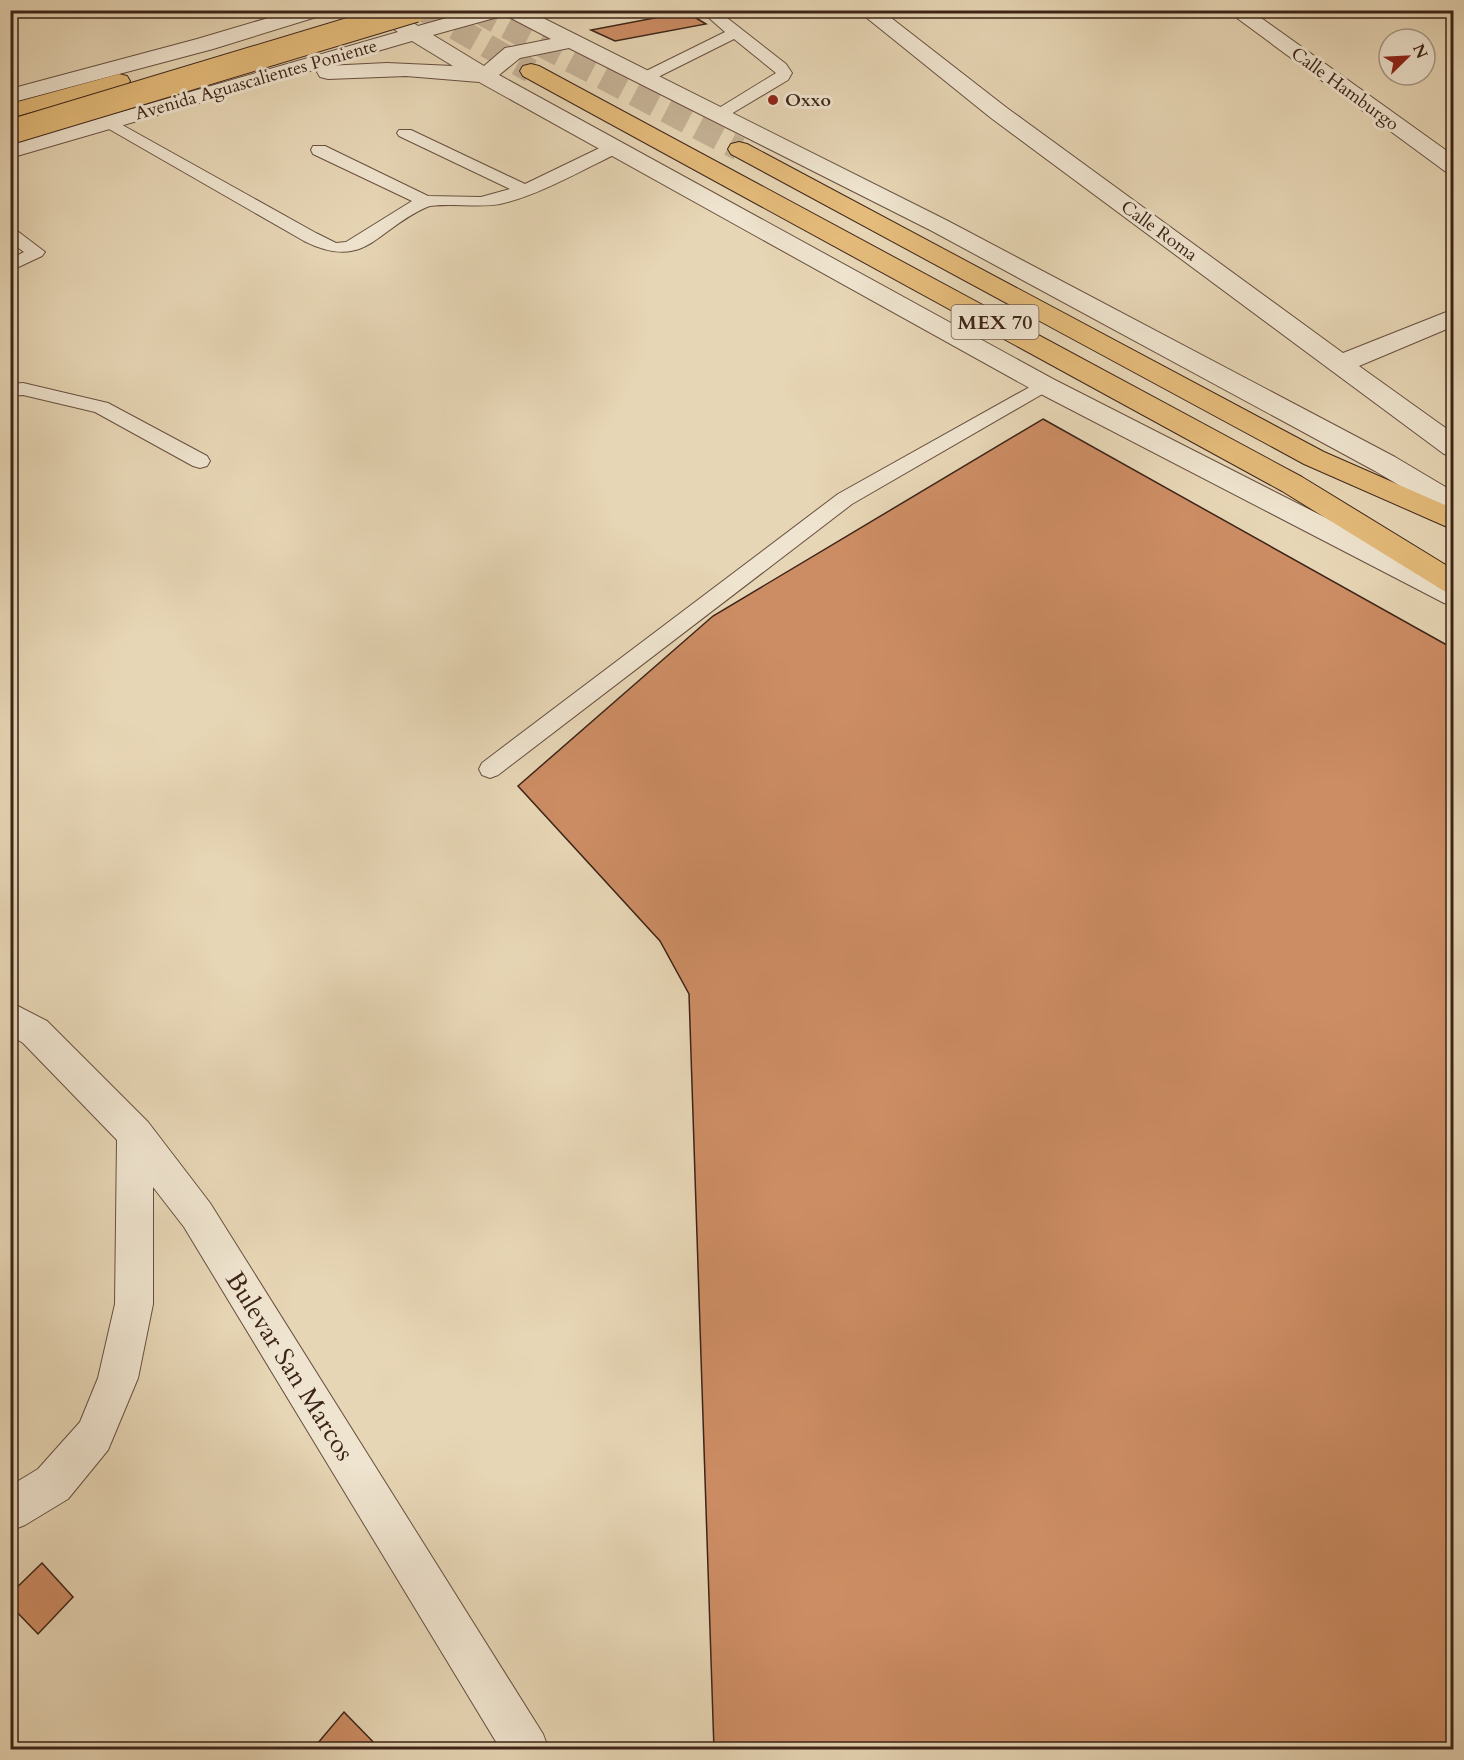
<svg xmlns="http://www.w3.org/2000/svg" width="1464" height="1760" font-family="Cardo,serif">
	<rect width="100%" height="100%" fill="#e7d6b5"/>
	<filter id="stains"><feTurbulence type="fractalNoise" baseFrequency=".00333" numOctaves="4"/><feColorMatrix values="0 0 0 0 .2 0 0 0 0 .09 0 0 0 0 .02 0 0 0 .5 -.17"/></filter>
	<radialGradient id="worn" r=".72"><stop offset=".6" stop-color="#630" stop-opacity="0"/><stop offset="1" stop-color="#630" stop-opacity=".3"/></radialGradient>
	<path fill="#cd8d64" stroke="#3d2419" stroke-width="1.5" d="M686,12L706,24L615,41L591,30Z
		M1043,419L1454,649V1750H714L689,994L660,941L518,786L713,616Z
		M42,1563L73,1597L38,1634L10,1605V1594Z
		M344,1712L381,1750H312Z"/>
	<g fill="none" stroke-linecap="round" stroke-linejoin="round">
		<path stroke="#c5b296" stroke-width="24" stroke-dasharray="24 12" stroke-linecap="butt" d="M424,10L531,71
			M475,10L739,149"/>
		<g stroke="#685040" stroke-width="2">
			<path id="service" d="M700,10H717L786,64L792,73L788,80L726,117H714L712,114L714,111L776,73L734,39L652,80H640L638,77L640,74L725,32Z
				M108,117L316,233L336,243L346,242L412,201L313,154L311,150L313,146H325L428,196L481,197L510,189L399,136L397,133L399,130H411L525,184L610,143H622L624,147L622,151C586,168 538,196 500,204C481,208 438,202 427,207C376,229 366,272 304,241L102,125L100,122L102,119Z
				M10,229L16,230L45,252L42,256L10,271V259L24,252L10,242Z
				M1044,379L1051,381L1053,385L1051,389L852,504L498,775L490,778L482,775L479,769L482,763L838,494Z
				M23,383L108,403L207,456L210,461L207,466L200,468L193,466L95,412L23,395L10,396V384Z"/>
		</g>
		<g stroke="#685040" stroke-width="2">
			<path id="minor" d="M857,10H881L1007,108L1343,353L1454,309V326L1359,366L1454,434V457L1444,454L991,118Z
				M1226,10H1250L1454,156V174L1446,172Z"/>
		</g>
		<g stroke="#685040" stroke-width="2">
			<path id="tertiary" d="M295,10H329L326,14L213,49L10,103V89L197,39Z
				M367,10H393L418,26L475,10H527L948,221L1395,457L1454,492V514L1444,512L1375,471L932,231L569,48L520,58L499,75L1053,379L1454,583V606L1444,603L1035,391L479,82L406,76L328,79L320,77L317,72L320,68L10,158V144L398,32ZM505,15L551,39L505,48L484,66L433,35ZM412,41L453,66L387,63L326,66Z
				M10,1002L47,1021L148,1122L210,1203L543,1734L549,1750H501L184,1227L153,1187V1304L138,1378L108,1450L68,1499L25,1525L10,1531V1486L38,1469L80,1422L98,1378L115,1304L117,1140L23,1043L10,1035Z"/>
		</g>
		<g stroke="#3d2419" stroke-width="2">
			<path id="primary" d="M531,64L539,66L1302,477L1454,570V594L1444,591L1282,491L523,76L520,71L523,66Z
				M119,74L127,76L130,81L127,86L10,118V104Z
				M739,142L747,144L1324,452L1454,509V530L1304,464L731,154L728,149L731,144Z"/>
		</g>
		<use href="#service" fill="#efe4cf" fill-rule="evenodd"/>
		<use href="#minor" fill="#efe4cf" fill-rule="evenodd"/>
		<use href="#tertiary" fill="#efe4cf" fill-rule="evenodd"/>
		<use href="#primary" fill="#e4bb7a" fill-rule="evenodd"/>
		<g stroke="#3d2419" stroke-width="26" stroke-linecap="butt">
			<path id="primary-bridge" d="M10,132L415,10"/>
		</g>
		<use href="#primary-bridge" stroke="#e4bb7a" stroke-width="24"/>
	</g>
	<circle fill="#8f2418" stroke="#efe4cf" stroke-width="2" cx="773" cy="100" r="6"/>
	<g text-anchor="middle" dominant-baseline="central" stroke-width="6" stroke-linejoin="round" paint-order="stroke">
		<g font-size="18" fill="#3d2419" stroke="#efe4cf">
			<text transform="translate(256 80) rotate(-16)">Avenida Aguascalientes Poniente</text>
			<text transform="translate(1345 89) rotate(36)">Calle Hamburgo</text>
			<text transform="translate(1159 231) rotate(36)">Calle Roma</text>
		</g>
		<g font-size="18" font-weight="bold" fill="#3d2419" stroke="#efe4cf" text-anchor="start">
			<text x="785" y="100">Oxxo</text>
		</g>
		<rect fill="#efe4cf" stroke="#725e50" stroke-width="1.5" x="951.5" y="305" width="87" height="34" rx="4.5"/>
		<g font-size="20" font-weight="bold" fill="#3d2419">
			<text x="995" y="322">MEX 70</text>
		</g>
		<g font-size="26" fill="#3d2419" stroke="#efe4cf">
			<text transform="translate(290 1366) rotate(58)">Bulevar San Marcos</text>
		</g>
	</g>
	<rect width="1464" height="1760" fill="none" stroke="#e7d6b5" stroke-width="36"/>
	<rect x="12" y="12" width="1440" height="1736" fill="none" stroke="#3d2419" stroke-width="3"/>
	<rect x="18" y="18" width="1428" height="1724" fill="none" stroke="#3d2419" stroke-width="1.5"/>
	<g transform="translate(1407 57) rotate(66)"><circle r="28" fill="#efe4cf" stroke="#a89786" stroke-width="1.5"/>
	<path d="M0-4.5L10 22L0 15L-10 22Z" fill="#8f2418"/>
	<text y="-9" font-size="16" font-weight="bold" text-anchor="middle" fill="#3d2419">N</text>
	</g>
	<rect width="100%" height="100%" filter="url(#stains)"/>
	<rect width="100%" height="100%" fill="url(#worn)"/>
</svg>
